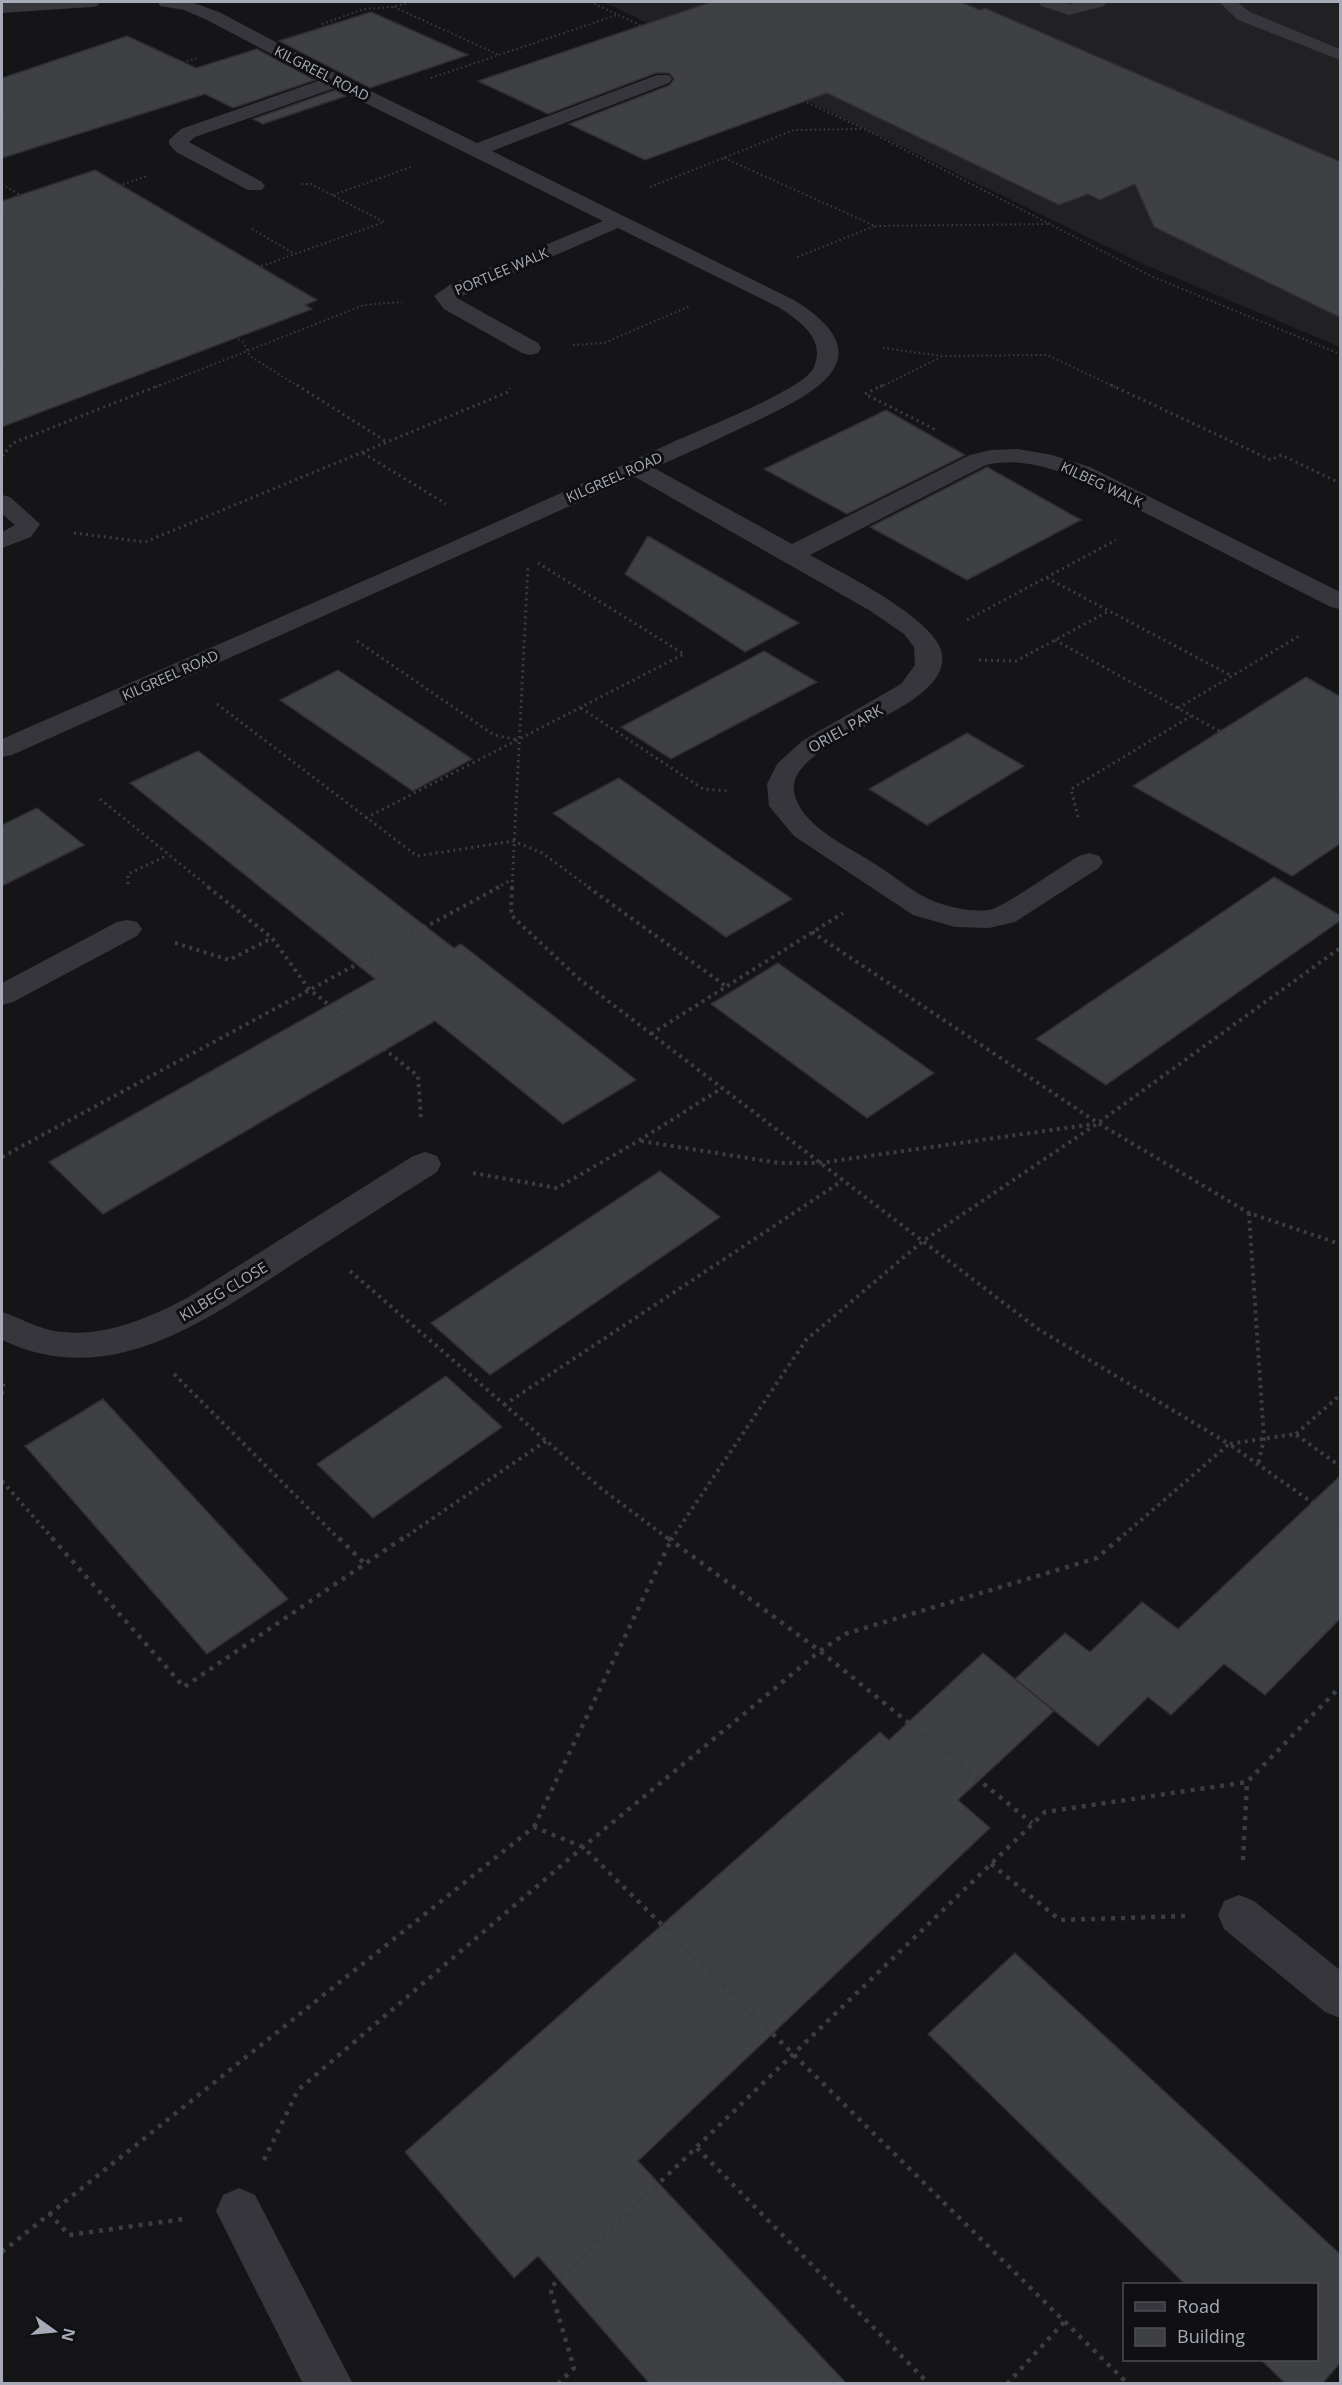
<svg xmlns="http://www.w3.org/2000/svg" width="1342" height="2385" font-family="'Open Sans',sans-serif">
	<rect width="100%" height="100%" fill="#151517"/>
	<path fill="#212124" d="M604,2H1340V347L1143,264Z"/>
	<path fill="#3f4044" stroke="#2f2f33" stroke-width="1.5" d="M711,2H961L980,10L985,8L1341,162V318L1154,227L1135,184L1100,200L1088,194L1059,205L827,93L645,160L569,124L670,85L674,79L669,73H656L548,114L478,81Z
		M371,12L468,55L370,88L279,41Z
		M127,36L196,68L257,49L315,80L233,108L205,94L2,158V78Z
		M335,90L346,96L263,124L253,119Z
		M95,170L317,300L305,305L312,309L2,427V201Z
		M886,410L965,455L847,514L764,469Z
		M987,467L1081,520L967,580L870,527Z
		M648,536L799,623L745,652L625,574Z
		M764,651L817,682L671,759L621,727Z
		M338,670L389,704L472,759L413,791L280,700Z
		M1306,677L1341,697V843L1292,876L1133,786Z
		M967,733L1024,766L927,825L869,789Z
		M198,751L454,948L461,944L636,1080L563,1124L435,1021L103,1214L49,1162L375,979L130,783Z
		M619,778L719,849L792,899L726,937L553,813Z
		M37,808L84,845L2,886V825Z
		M1274,877L1341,916V920L1106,1085L1036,1039Z
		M778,963L816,990L934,1073L867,1118L711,1004Z
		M660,1171L720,1217L490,1375L431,1323Z
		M446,1376L502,1427L373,1518L317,1464Z
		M103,1399L288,1599L207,1654L25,1446Z
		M1341,1475V1618L1265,1695L1224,1664L1171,1715L1148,1697L1098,1746L1015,1679L1065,1633L1090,1652L1142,1602L1178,1629Z
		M983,1653L1054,1711L958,1800L990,1828L638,2161L847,2384H650L538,2256L514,2278L405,2152L880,1732L889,1740Z
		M1015,1953L1341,2255V2362L1322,2384H1286L1261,2360H1317V2284H1185L928,2034Z"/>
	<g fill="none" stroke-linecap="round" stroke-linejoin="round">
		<path stroke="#3c3d43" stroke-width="2" stroke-dasharray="1.5 3" stroke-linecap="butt" d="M590,2L664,36
			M394,7L499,55
			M322,24L364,9L393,7L411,2
			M701,53L864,129L1151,276L1340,354
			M431,78L617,15
			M2,96L27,111
			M2,119L198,58
			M724,158L875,226L795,258
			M2,184L18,194L37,214L243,342L250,356L299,387
			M650,187L794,130L863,129
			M333,195L411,167
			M2,211L26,202
			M38,214L147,176
			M875,226L1048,224
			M252,229L295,254
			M2,285L96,252
			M573,345L604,343L690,306
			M883,348L942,356L1047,355L1115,387
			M2,367L164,308L192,291L384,222L311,184H300
			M156,387L364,305L402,302
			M880,387L941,357"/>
		<path stroke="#3c3d43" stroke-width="3" stroke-dasharray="2 4" stroke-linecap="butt" d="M297,385L387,442
			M883,385L865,394L936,430
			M1111,385L1271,460L1281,455L1340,483
			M363,453L446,504
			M2,456L13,443L160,385
			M74,533L145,542L508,392L510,388
			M1047,578L1232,676
			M967,620L1116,540
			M1055,640L1340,798
			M357,641L494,735L518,740
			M979,660L1016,661L1109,611
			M217,704L417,856L513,841L542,853L590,888
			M581,708L703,789L729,791
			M1178,708L1301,635
			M100,799L210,888
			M1078,817L1071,789L1191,716
			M366,818L684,654L538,563
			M128,884V874L168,855
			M496,888L511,880
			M512,888L528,566"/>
		<path stroke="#3c3d43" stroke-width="4" stroke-dasharray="3 4.5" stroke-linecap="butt" d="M208,887L272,938L309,989L418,1076L421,1118
			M512,887L511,915L578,978L1038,1329L1229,1444L1295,1434L1340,1466
			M588,887L727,987
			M812,932L1098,1123L1249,1213L1340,1244
			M175,943L229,960L272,938
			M651,1034L843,913
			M641,1141L779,1163H819L1094,1124
			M2,1157L499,887
			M473,1173L557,1188L640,1140L722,1088
			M1249,1213L1264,1439L1258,1465
			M350,1271L603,1490L670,1540
			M174,1374L340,1540
			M2,1394L4,1380
			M504,1405L842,1181
			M1296,1434L1340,1395
			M2,1481L54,1540
			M401,1540L546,1441
			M671,1540L806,1340L923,1241L1098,1123L1340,948
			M1118,1540L1229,1444L1340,1522"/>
		<path stroke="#3c3d43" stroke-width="4.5" stroke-dasharray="4 6" stroke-linecap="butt" d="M52,1538L184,1687L403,1538
			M339,1538L365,1564
			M668,1538L820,1651L1032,1823
			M534,1827L672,1538
			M1243,1860L1247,1782
			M991,1864L1060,1920L1185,1916
			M697,2148L929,2384
			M264,2160L298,2090L583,1847L820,1651L845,1634L1097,1558L1120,1538
			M49,2213L69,2235L184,2219
			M2,2252L534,1827L583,1847L1128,2384
			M558,2384L574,2368L550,2288L1045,1812L1247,1782L1340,1687
			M1007,2384L1065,2321"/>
		<path fill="#36363c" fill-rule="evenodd" d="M1039,2H1062L1070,4L1080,2H1107L1104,6L1069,15L1041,6Z
			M1219,2H1237L1250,12L1340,49V60L1238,20Z"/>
		<path fill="#36363c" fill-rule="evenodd" d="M22,2H100L97,6L91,7L2,13V3Z
			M158,2H191L219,12L342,77L477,143L657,75H669L672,79L669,83L492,151L794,300C889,359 812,395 750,424C718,439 686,454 654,468L792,544L970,455L991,450L1018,449L1052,455L1090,467L1340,592V609L1331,607L1074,477C1046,466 1016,458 986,465L810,555C840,572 937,619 942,654C950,711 802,735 794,784C792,799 803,814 813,823C831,840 857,852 878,866C896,877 916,895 936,902C952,908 972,912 989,910C1003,908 1063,865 1079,856L1089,853L1099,856L1103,862L1099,868L1015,922L989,928L955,927L913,915L794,836L769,806L767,784L777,764L802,741L901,684L915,665L914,647L904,634L869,610L635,477L12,755L2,757V739C225,641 449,545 671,443C697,431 802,390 813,369C827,340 801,322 780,308L618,228L457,298L538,343L541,348L538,353L530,355L522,353L444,309L434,296L451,284L603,221L335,88L195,137L189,142L262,182L265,186L262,190H248L176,152L169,144V140L181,129L321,80L207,20L184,10L160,6Z
			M2,495L10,497L40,524L31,537L2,548V532L15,525L2,514Z
			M127,920L137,922L142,929L137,936L13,1002L2,1005V983L117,922Z
			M425,1152L437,1156L441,1164L437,1172C388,1203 339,1234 290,1266C203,1322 109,1391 2,1340V1312C18,1317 33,1326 50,1330C98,1340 145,1320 187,1298L413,1156Z
			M1239,1895L1254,1901L1340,1970V2018L1325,2012L1224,1929L1218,1915L1224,1901Z
			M239,2188L255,2195L353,2384H303L216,2211L223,2195Z"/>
	</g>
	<g text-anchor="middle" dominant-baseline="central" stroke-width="6" stroke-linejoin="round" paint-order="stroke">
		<g font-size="14" fill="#a6abb7" stroke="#101012">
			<text transform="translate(322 73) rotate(27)">KILGREEL ROAD</text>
			<text transform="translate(501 271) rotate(-23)">PORTLEE WALK</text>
			<text transform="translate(614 477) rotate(-24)">KILGREEL ROAD</text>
			<text transform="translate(1102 484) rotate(25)">KILBEG WALK</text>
			<text transform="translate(170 675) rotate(-24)">KILGREEL ROAD</text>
		</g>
		<g font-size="15" fill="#a6abb7" stroke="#101012">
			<text transform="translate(845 728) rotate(-29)">ORIEL PARK</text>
			<text transform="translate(223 1291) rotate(-31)">KILBEG CLOSE</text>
		</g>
	</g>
	<rect width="1342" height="2385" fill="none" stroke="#a6abb7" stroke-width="6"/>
	<rect x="1123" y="2283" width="195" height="78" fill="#101012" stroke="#4c4e54" stroke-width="1.5"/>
	<rect x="1135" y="2302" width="30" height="9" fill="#36363c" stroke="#4c4e54" stroke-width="1.5"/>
	<text x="1177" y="2313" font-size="18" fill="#a6abb7">Road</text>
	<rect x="1135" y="2328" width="30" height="18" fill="#3f4044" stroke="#4c4e54" stroke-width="1.5"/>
	<text x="1177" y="2343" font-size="18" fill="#a6abb7">Building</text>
	<g transform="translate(54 2331) rotate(105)" stroke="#101012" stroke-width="4.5" paint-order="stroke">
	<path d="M0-4.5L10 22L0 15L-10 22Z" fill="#a6abb7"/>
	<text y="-9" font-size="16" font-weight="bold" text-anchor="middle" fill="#a6abb7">N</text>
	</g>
</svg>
